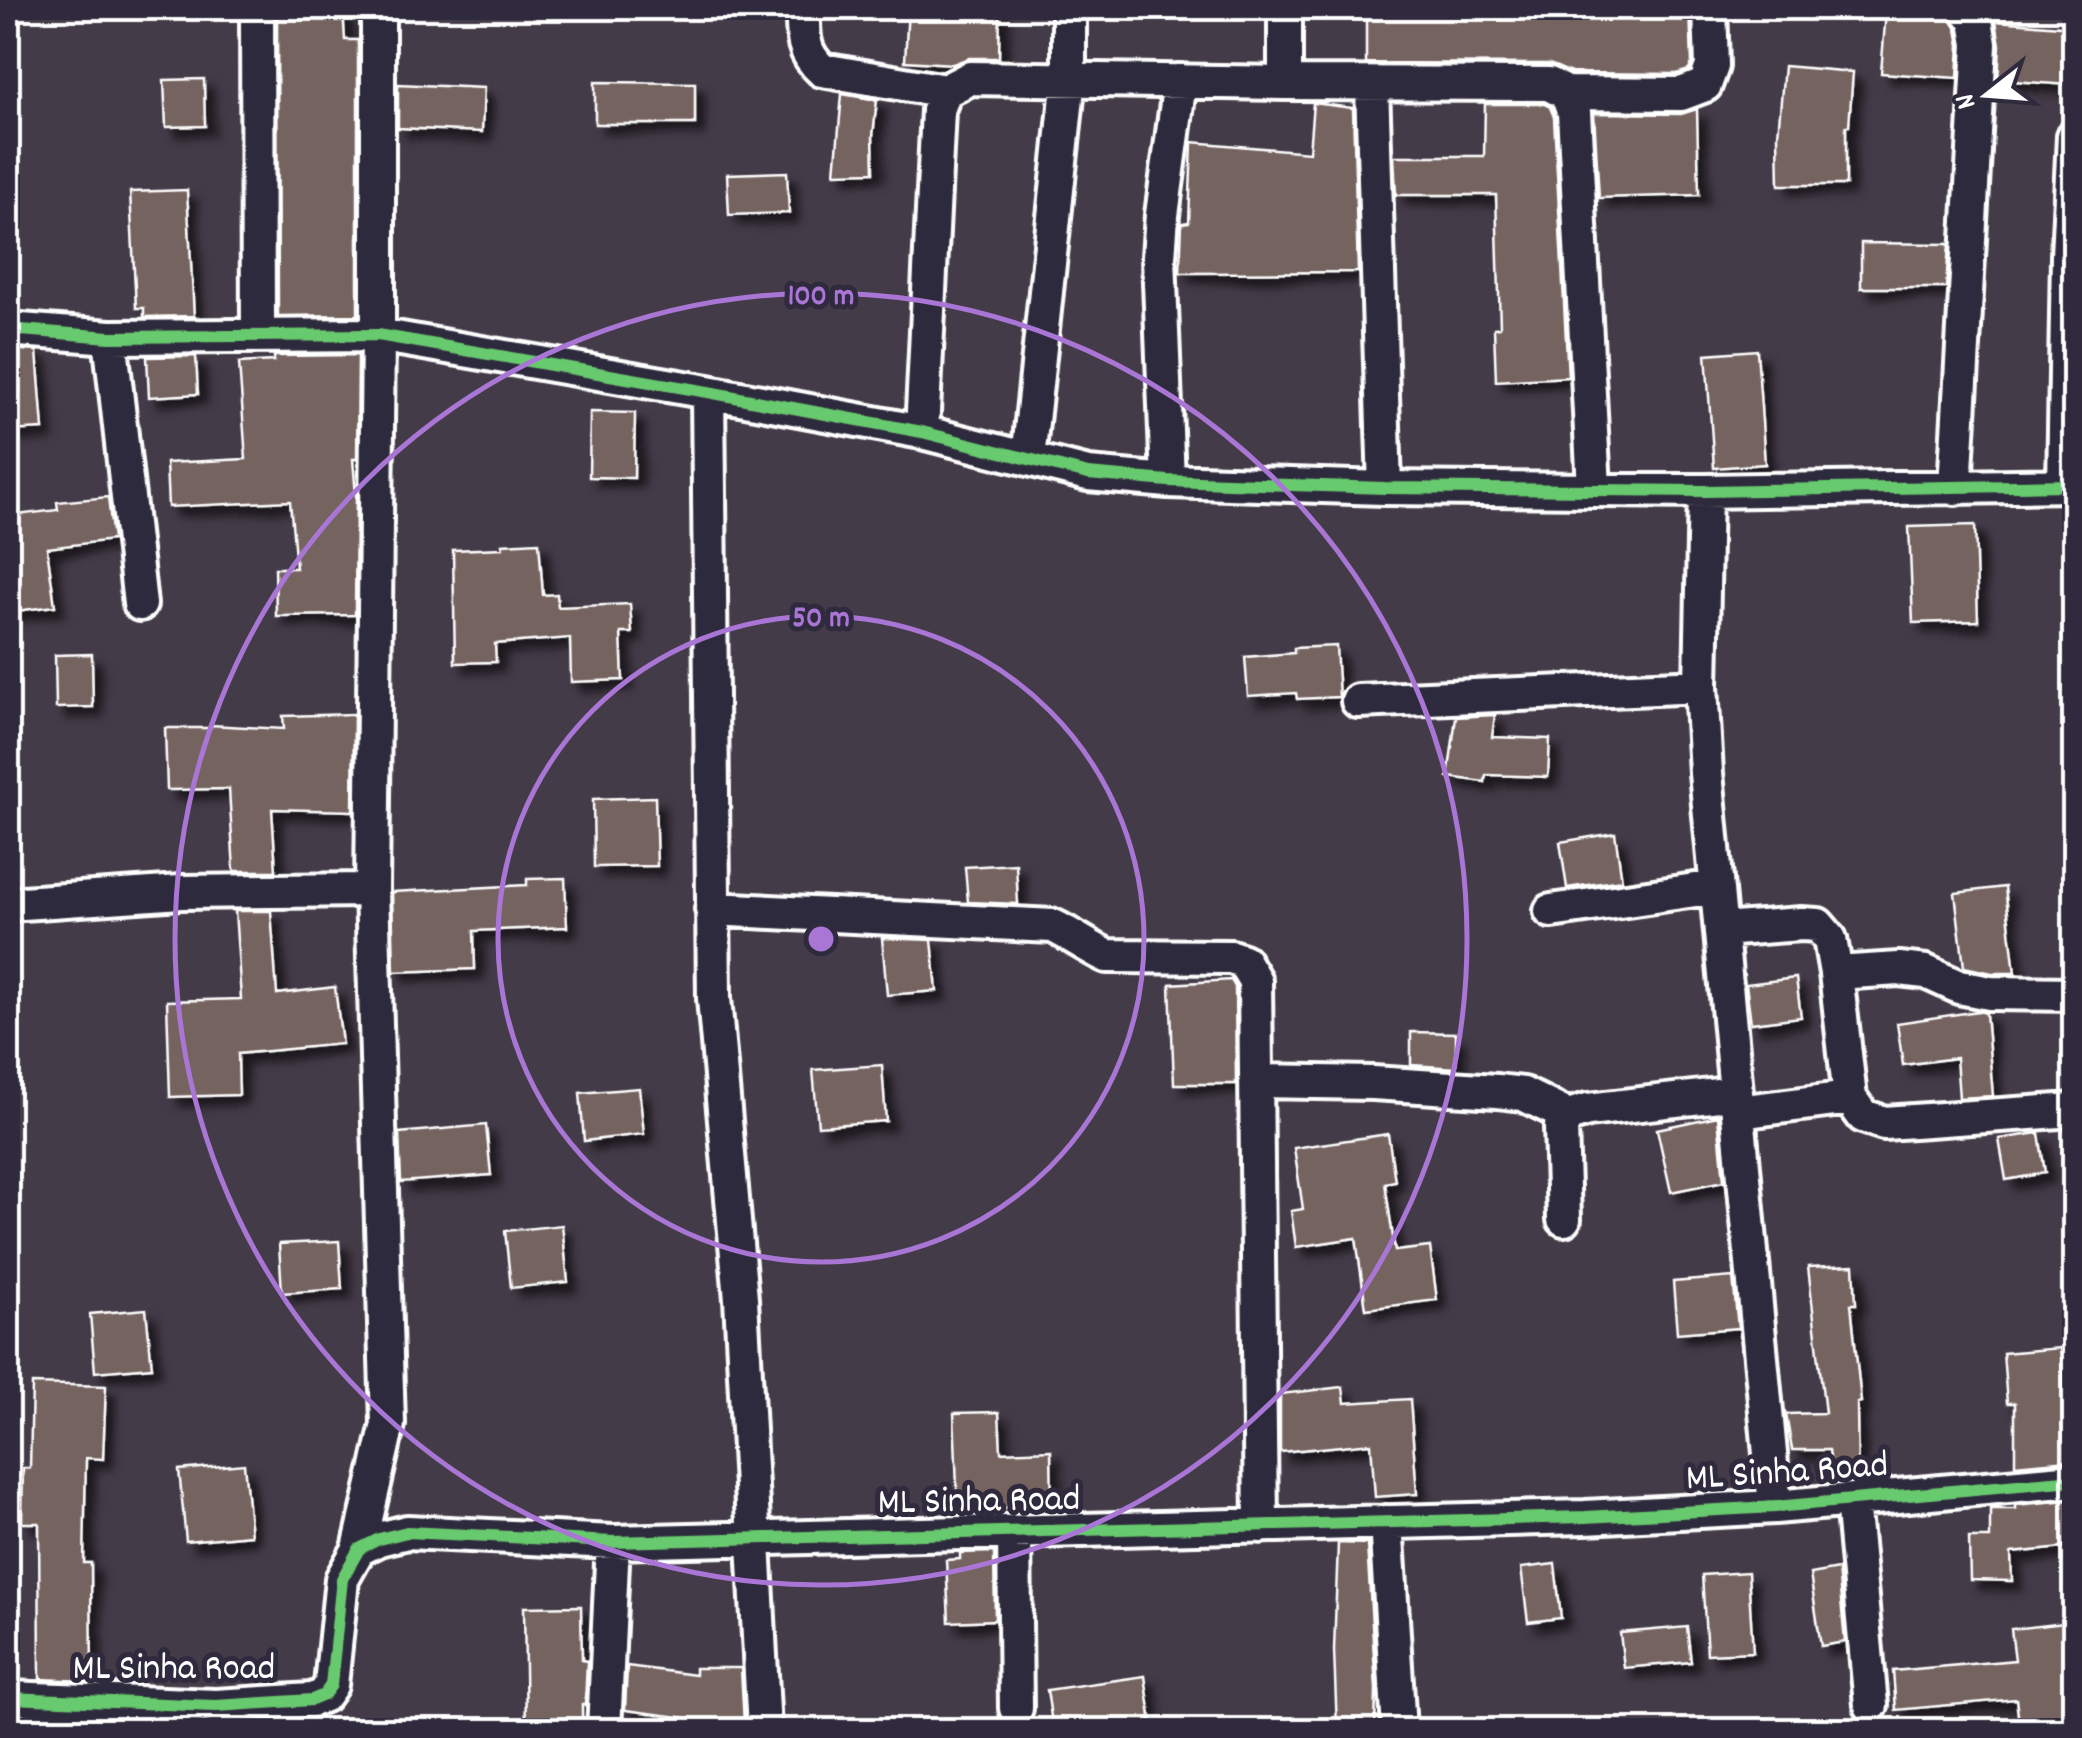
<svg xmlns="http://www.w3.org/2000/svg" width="2082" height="1738" font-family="Dekko,sans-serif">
	<defs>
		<filter id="shadow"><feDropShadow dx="9" dy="9" stdDeviation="5" flood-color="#0009"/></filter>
	</defs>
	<rect width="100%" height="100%" fill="#443b48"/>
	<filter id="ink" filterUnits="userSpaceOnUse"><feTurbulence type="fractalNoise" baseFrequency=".01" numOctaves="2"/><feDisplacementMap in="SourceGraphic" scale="20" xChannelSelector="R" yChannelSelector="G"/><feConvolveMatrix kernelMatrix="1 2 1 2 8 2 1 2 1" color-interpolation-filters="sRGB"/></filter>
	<g filter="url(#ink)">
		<path fill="#746461" stroke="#fff" stroke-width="2.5" filter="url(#shadow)" d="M277,8H343L345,40H358V315L278,316Z
			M908,8H1000L999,58H969L953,64L905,61Z
			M1366,8H1690L1692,63L1689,70L1677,74L1571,73L1549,64L1366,63Z
			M1886,11L1948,15L1957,29L1960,45L1958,78L1881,73Z
			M1996,21L2073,27L2069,85L1998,80L2000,45Z
			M1784,66L1853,72L1849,126H1846V185H1779L1778,135Z
			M204,79L205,126L166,127L164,80Z
			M595,82L695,83V124H595Z
			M398,84L484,88L482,132L398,128Z
			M842,94L877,100L873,136L874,172L835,173Z
			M1313,103L1353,108L1358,272L1180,273L1182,223L1189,222L1192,142L1309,152Z
			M1485,104H1544L1550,107L1554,117L1568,377L1496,381L1494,328L1500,327L1496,195H1396L1394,156H1484Z
			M1697,109L1699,195L1599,198L1594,113L1681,114Z
			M787,172L789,213L729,215L727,174Z
			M187,190L194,316L144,317V308H136L130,192Z
			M1861,243L1949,244L1946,288H1861Z
			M8,349L37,351L43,429L8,431Z
			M1757,350L1765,464L1714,468L1706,354Z
			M358,355L357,459H353L356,496L355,615L276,616L275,568H296L290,501L168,507L166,463L246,459L239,363L274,361V356Z
			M196,356L198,394L149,397L147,357Z
			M590,412L635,413L634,478L589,477Z
			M108,497L113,540L47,548L55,606L8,612V516L58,510L57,502Z
			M1975,525L1978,621L1913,623L1909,527Z
			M539,542L543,595L557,594L558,607L630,604L632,633H621L623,680L571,682L570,638L495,644L496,662L455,663L453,550L503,548L502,544Z
			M1336,646L1339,697L1297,699L1296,693L1248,696L1245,657L1294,653V648Z
			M92,654L93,707L56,708L55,655Z
			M354,714L353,811L272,809L276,871H234L229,789L167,790L165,728H210V725L284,729L283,716Z
			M1495,715L1492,737L1550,739L1548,777L1486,775L1485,782L1448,777L1456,717Z
			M655,797L657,866L594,867L593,799Z
			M1615,833L1622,880L1567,888L1560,842Z
			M1016,864L1018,904L968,902L965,867Z
			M565,878L567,927L474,931L475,969L394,972L392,892L527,885V879Z
			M2005,887L2015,973H1992L1964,967L1955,893Z
			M235,911H271L277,994L335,987L342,1044L238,1054L239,1095L170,1097L167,1001L241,999Z
			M882,938L932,940L937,991L887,995Z
			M1796,978L1801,1017L1751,1023L1746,984Z
			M1231,980L1235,987L1236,1084H1174L1170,984Z
			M1978,1011L1986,1013L1993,1096L1959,1098L1956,1058L1903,1065L1897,1023Z
			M1411,1032L1456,1033V1068L1411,1065Z
			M882,1065L886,1121L818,1126L813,1070Z
			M639,1088L644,1134L584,1141L580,1093Z
			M1718,1116L1724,1181L1671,1192L1657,1129Z
			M486,1125L491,1175L401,1182L399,1133Z
			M2039,1133L2045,1173L2006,1180L1999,1139Z
			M1388,1134L1395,1181L1385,1183L1395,1251L1430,1247L1437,1300L1366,1309L1356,1238L1296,1247L1291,1211L1303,1209L1294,1148Z
			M562,1225L568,1282L511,1288L505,1231Z
			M339,1241L342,1289L282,1293L279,1244Z
			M1854,1265L1856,1304H1851L1861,1402L1857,1403L1858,1479L1833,1482L1829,1450H1792L1786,1414L1825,1413L1808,1267Z
			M1733,1277L1738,1328L1677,1333L1673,1282Z
			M146,1309L152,1367L95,1372L90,1314Z
			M2060,1348L2067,1413H2069V1460L2015,1465V1403H2007L2003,1353Z
			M32,1384L106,1386L103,1459L86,1458L84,1563H91L92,1679L86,1681L40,1679L39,1523H22L23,1468H30Z
			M1343,1387L1345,1403L1410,1399L1417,1494L1375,1497L1371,1443L1280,1452V1394Z
			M999,1412L1001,1452L1051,1450L1052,1507L1004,1508V1510L993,1512L958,1513L954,1413Z
			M244,1464L251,1535L186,1541L179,1470Z
			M2069,1500V1508H2074V1547L2011,1553L2012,1581L1970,1580L1969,1538H1990V1509H2015V1505Z
			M1338,1543L1367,1544L1376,1689L1375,1730H1337L1334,1650Z
			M994,1552L995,1620L949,1622L946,1560L960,1559V1553Z
			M1555,1564L1561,1618L1528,1622L1521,1568Z
			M1838,1569L1845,1642L1821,1646L1810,1574Z
			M1748,1572L1753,1652L1707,1654L1702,1575Z
			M581,1606L582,1660L587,1661L585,1705H582V1730H526L524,1607Z
			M2074,1622V1717L2019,1723L2016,1699L1896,1710L1893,1671L2015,1660L2011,1629Z
			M1687,1627L1691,1662L1624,1668L1620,1633Z
			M627,1666L695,1675V1668H741L744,1724H696V1719L625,1710Z
			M1145,1676L1153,1730H1053L1047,1690Z
			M45,1719L85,1721V1730H45Z"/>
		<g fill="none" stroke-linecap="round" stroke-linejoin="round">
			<g stroke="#fff" stroke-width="40">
				<path id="street" d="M803,8C803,33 801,52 822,70L945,91
					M257,9L258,335
					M1285,83L1549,84L1566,93L1574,112L1594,488
					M1372,85L1385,488
					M1566,93L1681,94L1705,85L1712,66L1710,8
					M8,329L110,337L378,335L708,392L922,432L1088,474L1168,481L1385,488L1705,491L2074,485
					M110,337L140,604
					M708,392L714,998L741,1299L764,1730
					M922,432L938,110L945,91L970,78L1285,83V8
					M1028,459L1069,78V8
					M1168,481L1159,257L1162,215L1180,81
					M2064,486L2068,256L2074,136
					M1955,488L1980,44L1976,21L1966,8
					M1705,491L1701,686L1706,773L1775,1507
					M1358,701L1701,686
					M8,904L181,892L372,890
					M712,909L1053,926C1072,935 1088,947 1107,956L1231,957L1243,961L1255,981L1261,1526
					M1551,911L1716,887
					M1721,930L1801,924L1818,925L1830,939L1836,973L1850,1098L1863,1116L1884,1123L2074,1110
					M1836,973L1899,969L1926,972L1959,987L1990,993L2074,994
					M1256,1081L1373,1083L1497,1091L1523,1094L1568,1116
					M1738,1112L1850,1098
					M1564,1219L1561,1127L1568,1116L1588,1110L1736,1093
					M1852,1500L1871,1705
					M1386,1522L1399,1730
					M1014,1532L1016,1708
					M359,1549L388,1424L372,890L378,335V8
					M8,1698L216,1706L312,1700L324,1695L331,1685L342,1579L359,1549L379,1539L407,1532L613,1542L1585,1517L1775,1507L2074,1480
					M604,1730L613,1542"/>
			</g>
			<use href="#street" stroke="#2f2a3d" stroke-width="32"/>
			<g stroke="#2f2a3d" stroke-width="19">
				<path id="cycleway" d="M8,329L110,337L378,335L708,392L922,432L1088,474L1168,481L1385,488L1705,491L2074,485
					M8,1698L216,1706L312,1700L324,1695L331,1685L342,1579L359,1549L379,1539L407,1532L613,1542L1585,1517L1775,1507L2074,1480"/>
			</g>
			<use href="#cycleway" stroke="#67ca6e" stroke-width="12"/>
		</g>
	</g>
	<g fill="none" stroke="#a976d5" stroke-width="5">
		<circle cx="821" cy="939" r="323"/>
		<circle cx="821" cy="939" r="646"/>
	</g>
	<g text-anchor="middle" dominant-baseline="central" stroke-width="10" stroke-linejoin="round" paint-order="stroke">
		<g font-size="38" fill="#fff" stroke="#2f2a3d">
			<text transform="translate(1787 1474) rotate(-4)">ML Sinha Road</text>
			<text transform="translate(979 1503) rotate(-1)">ML Sinha Road</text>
			<text x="174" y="1670">ML Sinha Road</text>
		</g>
	</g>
	<circle cx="821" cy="939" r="15" fill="#a976d5" stroke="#2f2a3d" stroke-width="5"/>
	<g font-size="30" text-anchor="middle" font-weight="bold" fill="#a976d5" stroke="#2f2a3d" stroke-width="10" stroke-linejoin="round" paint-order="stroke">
		<text x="821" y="304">100 m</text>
		<text x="821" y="626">50 m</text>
	</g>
	<rect width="2082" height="1738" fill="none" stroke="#2f2a3d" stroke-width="40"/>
	<rect x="20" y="20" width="2042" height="1698" fill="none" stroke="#fff" stroke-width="4" filter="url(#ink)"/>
	<g transform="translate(1987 95) rotate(253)" stroke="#2f2a3d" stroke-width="8" paint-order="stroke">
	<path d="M0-8L18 38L0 25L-18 38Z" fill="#ffffff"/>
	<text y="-15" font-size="28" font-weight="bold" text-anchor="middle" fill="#ffffff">N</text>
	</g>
</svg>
